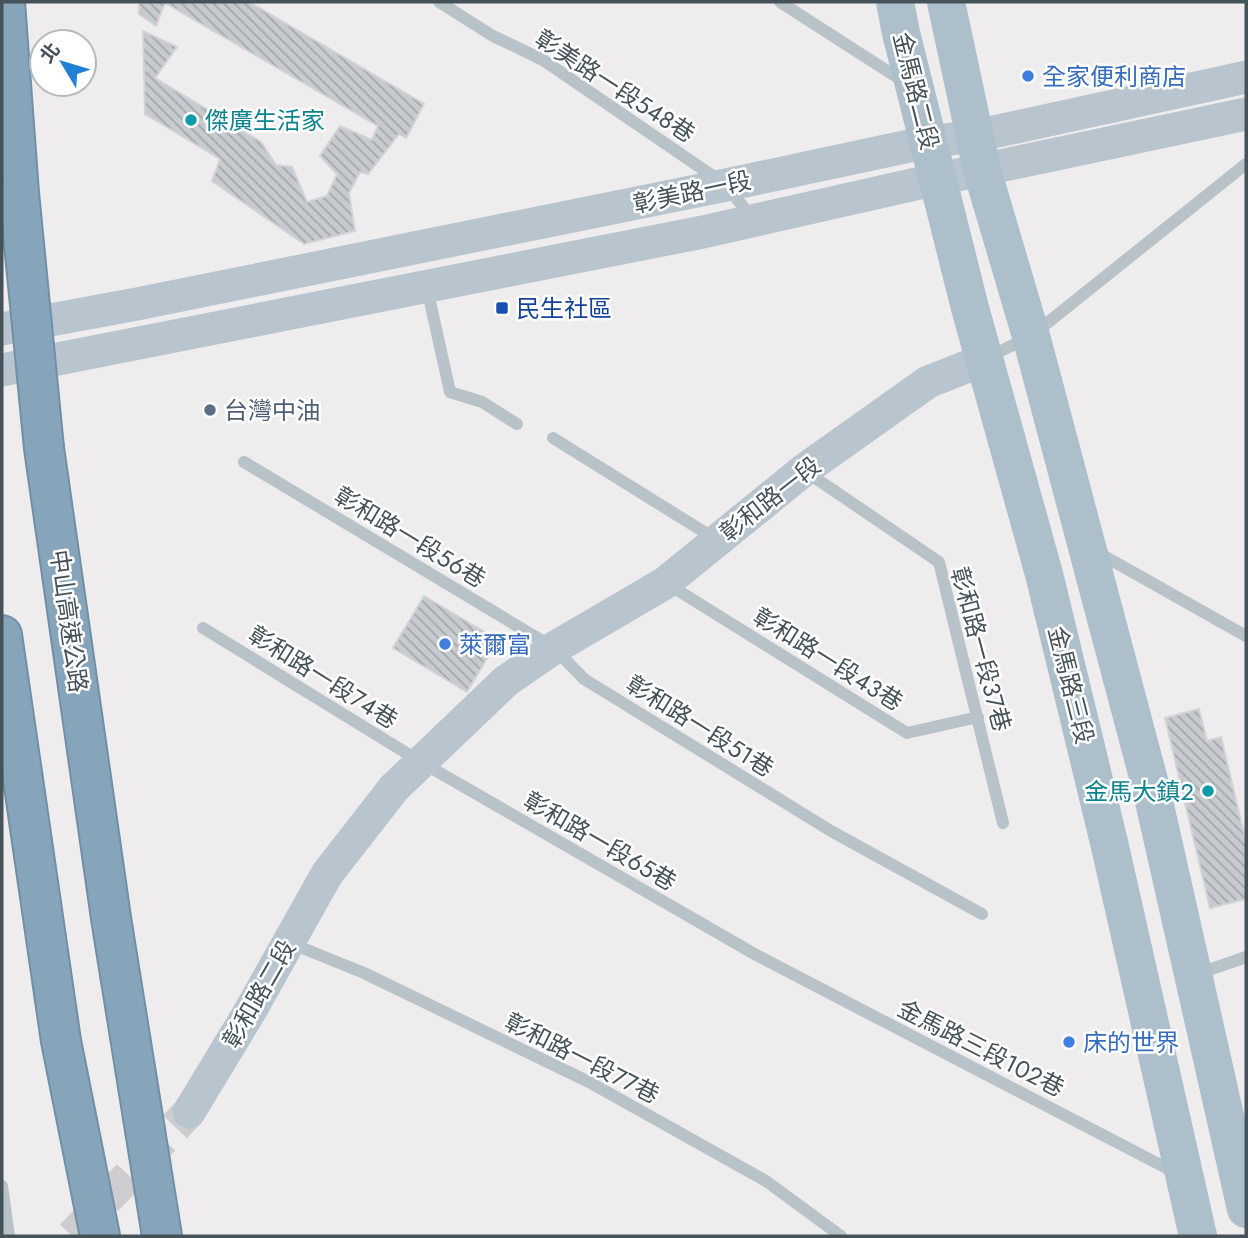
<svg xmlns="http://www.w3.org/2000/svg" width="1248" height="1238" font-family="Jost,'Noto Sans TC',sans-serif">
	<defs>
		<pattern id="building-back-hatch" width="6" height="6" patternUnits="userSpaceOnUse" patternTransform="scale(1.75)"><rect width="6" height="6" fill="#c7cacf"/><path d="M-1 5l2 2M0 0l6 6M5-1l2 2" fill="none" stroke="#a3a7ab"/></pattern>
	</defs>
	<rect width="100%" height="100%" fill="#efeced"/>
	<path fill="url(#building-back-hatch)" stroke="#d1d3d8" stroke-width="2" d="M139,2H249L424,104L406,138L399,134L368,174L360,172L349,193L355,231L304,244L212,181L220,159L145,114L143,31L177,47L155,78L261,142L276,165L292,167L307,202L327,196L337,174L320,156L340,126L372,140L378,126L165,3L156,26L139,14Z
		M424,596L498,640L467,692L393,648Z
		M1199,709L1207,741L1221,737L1246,842V899L1210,908L1165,718Z"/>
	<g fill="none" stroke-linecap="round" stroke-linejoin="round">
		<path stroke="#cdcdcf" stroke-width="33" stroke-dasharray="33 17" stroke-linecap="butt" d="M72,1236L189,1112"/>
		<g stroke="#718fa6" stroke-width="42">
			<path id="highway" d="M5,2L19,193
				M44,448L111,918L162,1236
				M2,635L61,1041L100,1236"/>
		</g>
		<path stroke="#b8c2c9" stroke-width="12" d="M439,2L493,36L543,60L726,185L752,218
			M780,2L906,83
			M427,288L450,392L482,402L517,424
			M987,358L1031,336L1246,164
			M553,438L717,540
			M244,462L554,648L584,679L831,831L982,914
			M805,471L939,562L1003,823
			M1097,552L1246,636
			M666,583L907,733L978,717
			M203,628L421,762L758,956L1178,1174
			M290,943L364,973L589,1082L766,1181L841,1236
			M1197,974L1246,957
			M2,1186L9,1236"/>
		<path stroke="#b9c5ce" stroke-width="33" d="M2,329L137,304L726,185L928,142L975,136L1246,77
			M2,370L703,232L938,179L1246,114
			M189,1112L249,1013L327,874L394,788L506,681L554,648L665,583L804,470L928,382L984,360"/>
		<path stroke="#adbfcb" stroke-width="38" d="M895,2L901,33L970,308L1044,574L1108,838L1198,1236
			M946,2L982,170L1031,336L1151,788L1246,1209"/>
		<use href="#highway" stroke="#86a4ba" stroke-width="38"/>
		<g stroke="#718fa6" stroke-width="42" stroke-linecap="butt">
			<path id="highway-bridge" d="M19,193L44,448"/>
		</g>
		<use href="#highway-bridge" stroke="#86a4ba" stroke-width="38"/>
	</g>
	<g fill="#3f7fe0" stroke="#fff" stroke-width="2.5">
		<circle cx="1028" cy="76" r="7"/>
		<circle cx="445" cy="644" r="7"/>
		<circle cx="1069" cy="1042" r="7"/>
	</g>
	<g fill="#0f9aa8" stroke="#fff" stroke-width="2.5">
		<circle cx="191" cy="120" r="7"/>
		<circle cx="1208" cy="791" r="7"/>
	</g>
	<rect fill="#1a4fb4" stroke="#fff" stroke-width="2.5" x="495" y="301" width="14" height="14" rx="3.5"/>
	<circle fill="#5c6f8a" stroke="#fff" stroke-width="2.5" cx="210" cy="410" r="7"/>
	<g text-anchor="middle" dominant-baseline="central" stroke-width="5" stroke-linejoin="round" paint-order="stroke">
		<g font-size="24" fill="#366cbe" stroke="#fff" text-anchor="start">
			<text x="1042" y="76">全家便利商店</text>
			<text x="459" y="644">萊爾富</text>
			<text x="1083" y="1042">床的世界</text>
		</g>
		<g font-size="24" fill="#465259" stroke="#fff">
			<text transform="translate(615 86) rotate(33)">彰美路一段548巷</text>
			<text transform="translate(916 91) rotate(76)">金馬路二段</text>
			<text transform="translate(692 192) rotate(-12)">彰美路一段</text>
			<text transform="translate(770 499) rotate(-38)">彰和路一段</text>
			<text transform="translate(410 537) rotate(31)">彰和路一段56巷</text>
			<text transform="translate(69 621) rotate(82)">中山高速公路</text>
			<text transform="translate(981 649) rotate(75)">彰和路一段37巷</text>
			<text transform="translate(828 659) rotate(32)">彰和路一段43巷</text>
			<text transform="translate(323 677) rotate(32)">彰和路一段74巷</text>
			<text transform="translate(1071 685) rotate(76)">金馬路三段</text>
			<text transform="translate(700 726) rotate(32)">彰和路一段51巷</text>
			<text transform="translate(600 841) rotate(30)">彰和路一段65巷</text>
			<text transform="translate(259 994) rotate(-60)">彰和路二段</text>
			<text transform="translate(981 1048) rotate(27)">金馬路三段102巷</text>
			<text transform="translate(582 1058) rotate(27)">彰和路一段77巷</text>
		</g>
		<g font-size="24" fill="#0d838f" stroke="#fff" text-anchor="start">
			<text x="205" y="120">傑廣生活家</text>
			<text x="1194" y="791" text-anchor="end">金馬大鎮2</text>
		</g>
		<g font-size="24" fill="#164399" stroke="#fff" text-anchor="start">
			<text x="516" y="308">民生社區</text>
		</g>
		<g font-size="24" fill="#4e5e75" stroke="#fff" text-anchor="start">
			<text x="224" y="410">台灣中油</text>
		</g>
	</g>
	<rect width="1248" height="1238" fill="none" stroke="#465259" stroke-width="7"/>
	<g transform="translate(63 63) rotate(308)"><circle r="33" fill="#ffffff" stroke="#b5babd" stroke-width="2"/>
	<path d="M0-5L12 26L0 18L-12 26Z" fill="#2080d6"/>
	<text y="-10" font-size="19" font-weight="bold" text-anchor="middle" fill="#465259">北</text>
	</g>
</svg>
